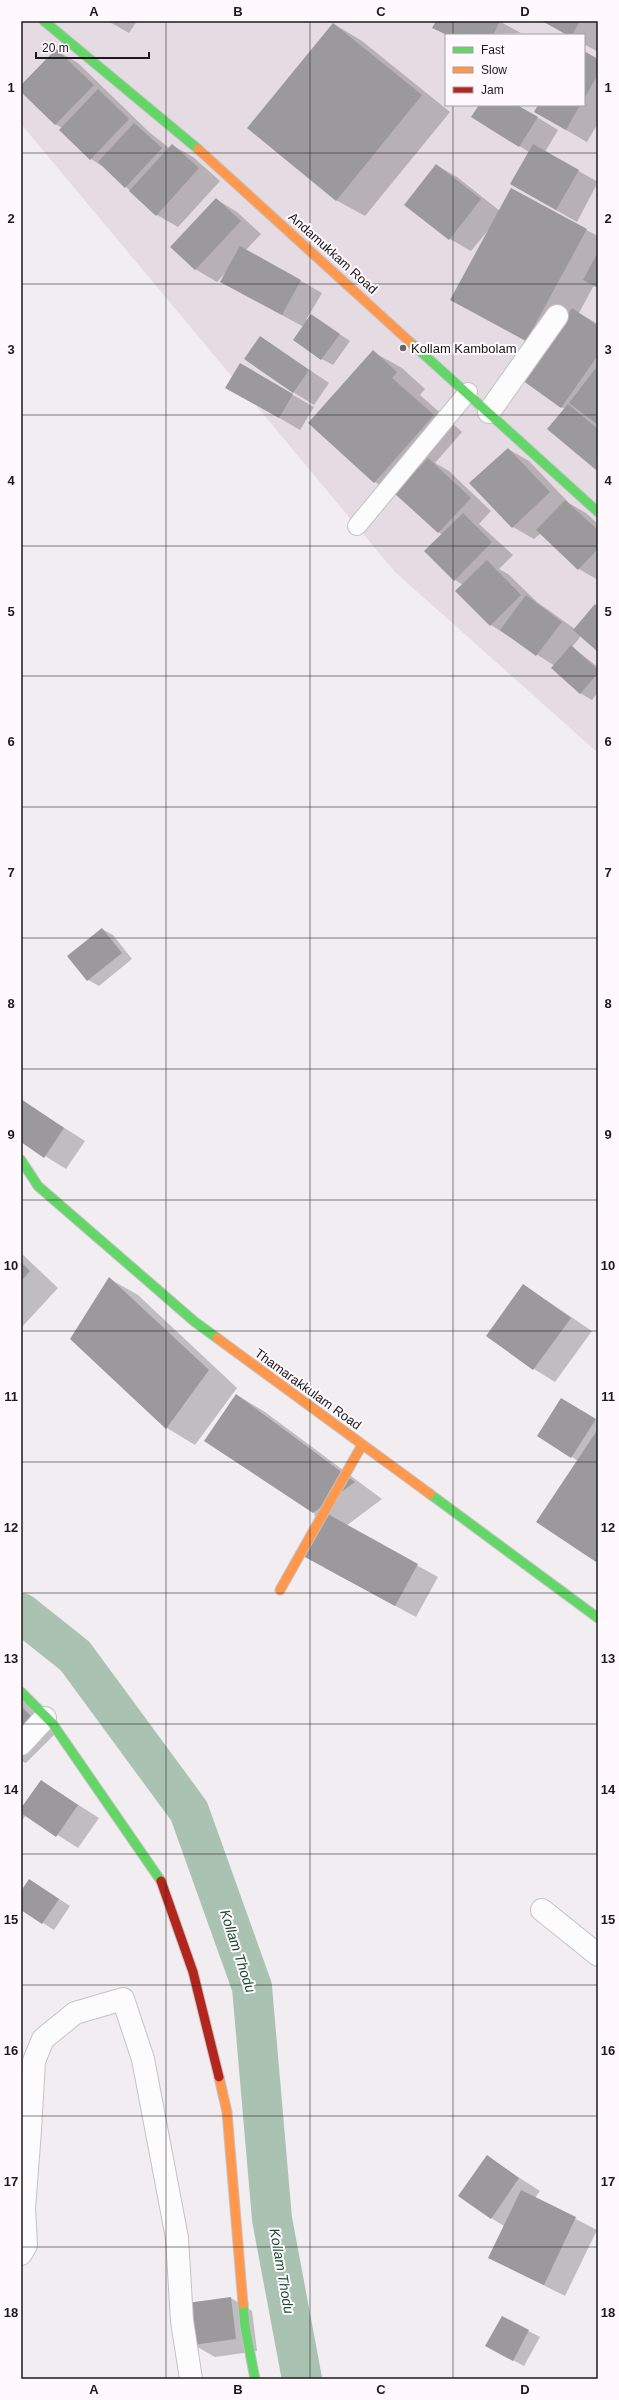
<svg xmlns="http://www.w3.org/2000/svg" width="619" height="2400" font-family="Helvetica,sans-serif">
	<rect width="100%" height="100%" fill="#f1edf0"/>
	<path fill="#e5dce3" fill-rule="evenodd" d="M21,21H598V753L395,572L21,124ZM446,35H584V105H446Z"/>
	<path fill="#0003" d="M108,21H137L129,33Z
		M437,21H499L521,33L447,35L434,27Z
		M543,21H598V52L584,44V35H568Z
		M334,24L362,41L450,112L365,216L336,200Z
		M57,51L78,63L149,132L169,148L172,145L193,157L220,181L178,227L157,215L105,168L91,159L62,128L55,124L21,91V86Z
		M584,52L598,60V123L587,142L535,112L539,105H584Z
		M480,105H517L558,130L545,152L598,182L577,222L511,184L529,152L473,117Z
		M436,165L457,177L500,211L586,230L598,236V287L594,285L579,313L598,324V470L549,429L565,409L561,407L544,351L480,316L490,228L471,251L450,239Z
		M216,199L237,212L261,234L246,250L322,293L306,320L312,316L350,341L333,365L322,359L304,327L243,294L227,271L217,282L195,269Z
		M261,337L329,383L314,405L293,392Z
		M373,352L402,368L425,389L420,395L462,432L435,463L449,471L491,511L479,524L513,555L499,569L508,574L537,602L575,629L598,607V650L581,636L572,647L598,667V692L592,700L580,693L555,666L491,625L463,585L455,580L425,551L442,535L399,496L375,482L309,423Z
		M240,365L314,407L300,430L227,387Z
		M508,449L529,461L569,503L586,513L598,524V580L579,569L541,533L534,539L513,527Z
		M102,929L113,935L132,959L99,986L88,980Z
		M21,1100L85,1141L66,1169L21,1141Z
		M21,1253L58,1288L21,1328Z
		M110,1279L138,1295L237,1388L195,1445L167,1428L71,1339Z
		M524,1285L592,1331L555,1382L534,1369L487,1335Z
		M237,1395L265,1412L382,1499L346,1526L438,1577L416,1617L325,1568L314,1512Z
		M582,1411L598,1421V1562L537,1522L578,1461L572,1457Z
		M21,1698L56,1733L26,1763L21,1761Z
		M41,1781L99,1818L78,1848L26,1815L21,1822V1810Z
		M30,1880L70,1906L54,1930L21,1909V1892Z
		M21,2064L40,2075L21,2110Z
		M487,2157L540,2191L535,2198L597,2230L565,2296L489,2258L504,2226L491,2218Z
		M231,2298L252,2311L257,2351L215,2357L194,2345Z
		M502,2317L540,2337L524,2366L498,2352Z"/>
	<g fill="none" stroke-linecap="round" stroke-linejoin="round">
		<path stroke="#aac2b1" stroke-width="40" d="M21,1613L75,1656L189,1811L252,1987L272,2219L302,2379"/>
	</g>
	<path fill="#9c999c" d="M436,21H500L493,35H447L432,28Z
		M542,21H580L572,35H567Z
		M333,23L422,95L336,201L247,128Z
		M56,49L94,85L55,125L21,92V85Z
		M584,51L598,59V74L584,99Z
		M98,89L129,119L90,160L59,130Z
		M479,105H517L538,117L519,147L471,117Z
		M538,105H580L566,130L534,112Z
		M134,123L162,148L125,188L98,162Z
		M172,144L199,168L156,216L129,191Z
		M533,144L579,170L556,210L510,184Z
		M436,164L481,199L449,240L404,205Z
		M511,188L587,229L526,341L450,300Z
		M216,198L241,221L195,270L170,247Z
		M240,246L301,280L282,315L220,282Z
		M598,252V288L583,280Z
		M572,308L598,326V355L561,408L522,380Z
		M311,314L340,334L321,360L293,340Z
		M260,336L309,370L293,393L244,359Z
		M373,350L397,372L392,378L434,415L374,483L308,423Z
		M240,363L293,394L279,418L225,388Z
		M598,365V425L569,403Z
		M568,404L598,429L596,470L547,429Z
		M508,448L550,492L512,528L469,483Z
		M428,458L471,498L438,533L394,493Z
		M565,500L598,530V549L578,570L536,530Z
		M463,513L492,542L454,581L424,551Z
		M487,560L521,595L490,626L455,591Z
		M526,595L562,622L536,656L500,630Z
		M595,604L598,607V652L573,630Z
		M571,645L598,670V673L580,694L551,668Z
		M102,928L122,953L87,981L67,956Z
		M21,1099L64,1128L44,1158L21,1142Z
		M21,1262L30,1271L21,1281Z
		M109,1277L209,1370L166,1429L70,1339Z
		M523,1284L571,1318L533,1370L486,1336Z
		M236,1394L355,1482L313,1513L204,1441Z
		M561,1398L596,1419L571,1458L537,1436Z
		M598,1429V1559L596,1562L536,1522Z
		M326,1513L418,1564L395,1606L303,1556Z
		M21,1706L36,1721L21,1735Z
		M41,1780L78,1805L56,1837L21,1813V1808Z
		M29,1879L59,1899L42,1924L21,1910V1891Z
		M487,2155L519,2178L491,2219L458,2196Z
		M521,2190L576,2217L544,2285L488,2258Z
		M231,2297L236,2339L193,2345L187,2303Z
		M502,2316L529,2330L513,2361L485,2346Z"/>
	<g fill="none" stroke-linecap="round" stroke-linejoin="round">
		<g stroke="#c5c2c5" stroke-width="20">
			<path id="lane" d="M357,526L468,392"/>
		</g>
		<g stroke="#c5c2c5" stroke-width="24">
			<path id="street" d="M489,412L557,316
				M21,1744L45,1718
				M542,1910L598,1955
				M21,2125L30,2130L24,2209L26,2245L21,2254
				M30,2130L34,2061L43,2039L75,2013L123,1999L143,2059L177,2238L182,2321L191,2379"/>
		</g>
		<g stroke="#c5c2c5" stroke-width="11">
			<path id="fast" d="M44,21L198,149
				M410,342L598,512
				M21,1160L38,1186L195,1322L217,1338
				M430,1494L598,1618
				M21,1692L52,1723L161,1881
				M243,2304L245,2327L255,2379"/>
		</g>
		<g stroke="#c5c2c5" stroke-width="11">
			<path id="slow" d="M198,149L410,342
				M217,1338L430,1494
				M280,1590L362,1445
				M219,2077L227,2112L243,2304"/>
		</g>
		<g stroke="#c5c2c5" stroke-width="11">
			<path id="jam" d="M161,1881L193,1972L219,2077"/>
		</g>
		<use href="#lane" stroke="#fdfcfd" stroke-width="18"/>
		<use href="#street" stroke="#fdfcfd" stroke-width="22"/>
		<use href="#fast" stroke="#63d668" stroke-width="9"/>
		<use href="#slow" stroke="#ff974d" stroke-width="9"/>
		<use href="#jam" stroke="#b3261e" stroke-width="9"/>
	</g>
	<path fill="none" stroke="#1c191b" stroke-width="1" stroke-opacity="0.55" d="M166,21V2379M310,21V2379M453,21V35M453,105V2379M21,153H598M21,284H598M21,415H598M21,546H598M21,676H598M21,807H598M21,938H598M21,1069H598M21,1200H598M21,1331H598M21,1462H598M21,1593H598M21,1724H598M21,1854H598M21,1985H598M21,2116H598M21,2247H598"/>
	<circle fill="#676366" stroke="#fff9fe" stroke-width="1.5" cx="403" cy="348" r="4"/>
	<g text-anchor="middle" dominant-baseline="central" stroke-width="4" stroke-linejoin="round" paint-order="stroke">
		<g font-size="13" fill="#1c191b" stroke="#fff9fe">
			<text transform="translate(333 253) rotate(42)">Andamukkam Road</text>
			<text transform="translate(308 1389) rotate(36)">Thamarakkulam Road</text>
		</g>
		<g font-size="13" fill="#1c191b" stroke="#fff9fe" text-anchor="start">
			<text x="411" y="348">Kollam Kambolam</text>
		</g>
		<g font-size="14" font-style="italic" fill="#144e2c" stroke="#fff9fe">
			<text transform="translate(238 1951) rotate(72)">Kollam Thodu</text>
			<text transform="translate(282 2271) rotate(80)">Kollam Thodu</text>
		</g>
	</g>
	<rect width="619" height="2400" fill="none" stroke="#fff9fe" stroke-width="44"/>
	<rect x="445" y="34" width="140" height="72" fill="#fff9fe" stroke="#a49fa3"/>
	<rect x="453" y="47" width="20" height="6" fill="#63d668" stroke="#a49fa3"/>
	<text x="481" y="54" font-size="12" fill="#1c191b">Fast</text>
	<rect x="453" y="67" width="20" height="6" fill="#ff974d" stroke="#a49fa3"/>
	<text x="481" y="74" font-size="12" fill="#1c191b">Slow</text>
	<rect x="453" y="87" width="20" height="6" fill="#b3261e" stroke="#a49fa3"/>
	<text x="481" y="94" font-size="12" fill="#1c191b">Jam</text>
	<path d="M36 52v6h113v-6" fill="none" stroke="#1c191b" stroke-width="2"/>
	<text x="42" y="52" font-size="12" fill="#1c191b" stroke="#fff9fe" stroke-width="3" paint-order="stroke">20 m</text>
	<rect x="22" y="22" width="575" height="2356" fill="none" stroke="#1c191b" stroke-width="1.5"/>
	<g font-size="13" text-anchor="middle" font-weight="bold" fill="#1c191b">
		<text x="94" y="16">A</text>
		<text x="238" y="16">B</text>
		<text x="381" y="16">C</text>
		<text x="525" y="16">D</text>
		<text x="11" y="92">1</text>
		<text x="608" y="92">1</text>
		<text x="11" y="223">2</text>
		<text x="608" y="223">2</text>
		<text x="11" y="354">3</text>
		<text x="608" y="354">3</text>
		<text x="11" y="485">4</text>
		<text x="608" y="485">4</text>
		<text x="11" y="616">5</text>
		<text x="608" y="616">5</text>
		<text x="11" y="746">6</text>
		<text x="608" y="746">6</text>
		<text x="11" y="877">7</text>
		<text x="608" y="877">7</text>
		<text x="11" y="1008">8</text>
		<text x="608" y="1008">8</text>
		<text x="11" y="1139">9</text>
		<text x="608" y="1139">9</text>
		<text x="11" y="1270">10</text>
		<text x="608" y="1270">10</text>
		<text x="11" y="1401">11</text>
		<text x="608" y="1401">11</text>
		<text x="11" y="1532">12</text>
		<text x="608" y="1532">12</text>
		<text x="11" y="1663">13</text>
		<text x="608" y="1663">13</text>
		<text x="11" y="1794">14</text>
		<text x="608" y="1794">14</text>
		<text x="11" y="1924">15</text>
		<text x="608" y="1924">15</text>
		<text x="11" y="2055">16</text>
		<text x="608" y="2055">16</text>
		<text x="11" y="2186">17</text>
		<text x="608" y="2186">17</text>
		<text x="11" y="2317">18</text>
		<text x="608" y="2317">18</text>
		<text x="94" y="2394">A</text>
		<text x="238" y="2394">B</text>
		<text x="381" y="2394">C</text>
		<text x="525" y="2394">D</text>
	</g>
</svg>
